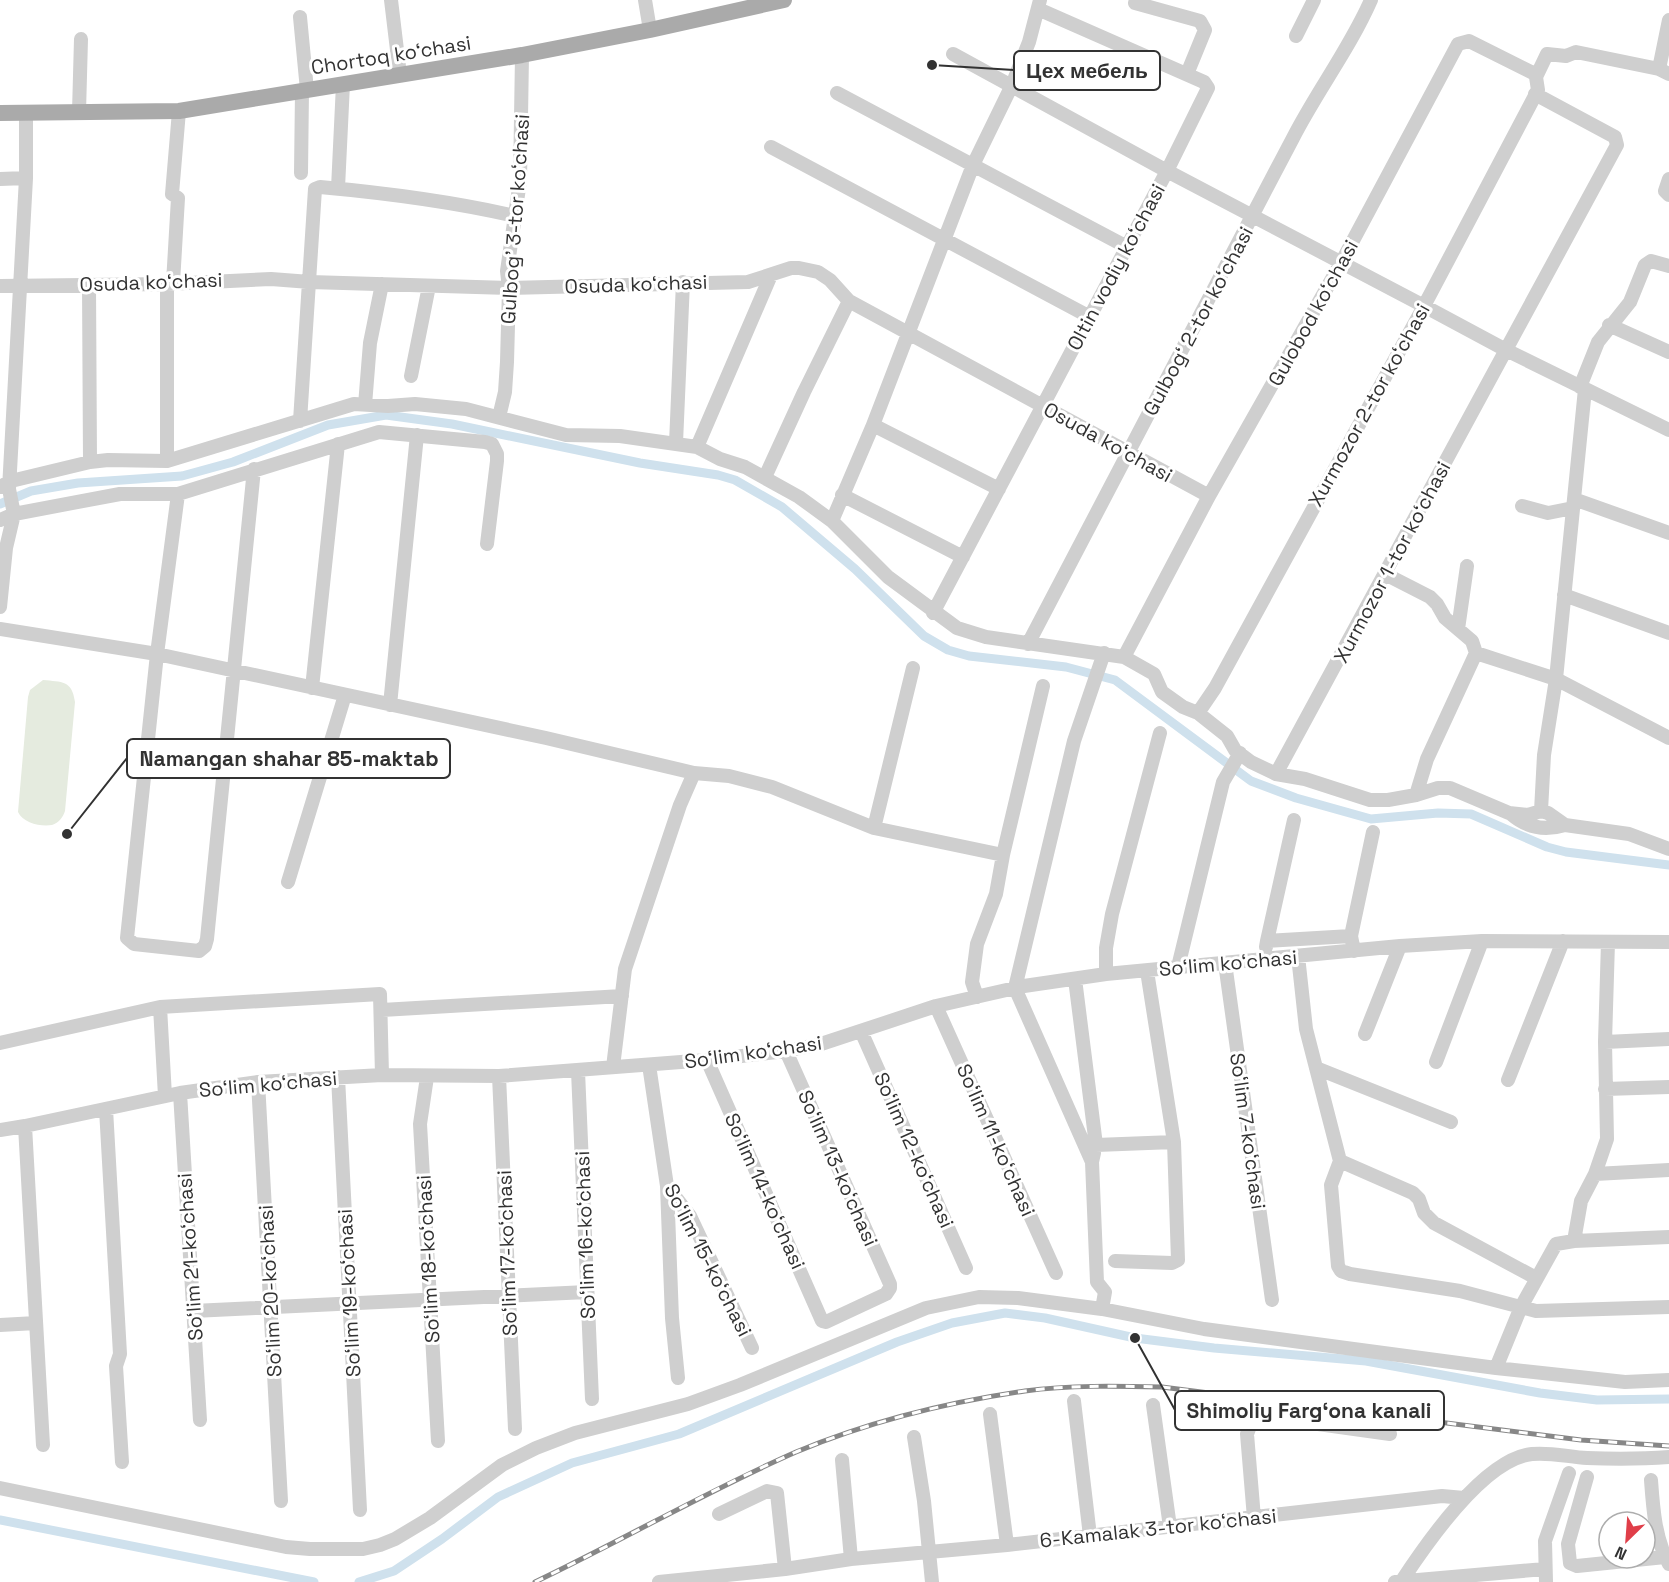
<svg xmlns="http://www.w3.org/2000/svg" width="1669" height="1582" font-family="'Space Grotesk',sans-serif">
	<rect width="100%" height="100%" fill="#fff"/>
	<path fill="#e5ebdf" d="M43,680C62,682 72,680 75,702L65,811C63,817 59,823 52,825C41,827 23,823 18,812L28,697L30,690Z"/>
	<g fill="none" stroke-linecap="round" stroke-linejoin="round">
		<path stroke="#cfe1ed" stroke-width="9" d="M0,504L31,491L78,483L182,476L233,462L328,425L386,415L452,424L640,463L718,475L735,480L782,507L855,569L924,636L948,650L969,656L1066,667L1115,680L1251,781L1296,798L1371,819L1438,813L1471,814L1547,847L1566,852L1669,865
			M0,1520L314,1582
			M359,1582L394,1571L442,1539L498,1497L572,1463L679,1434L897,1342L952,1323L1005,1313L1045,1318L1135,1338L1214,1348L1366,1361L1540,1393L1597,1400L1669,1399"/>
		<path stroke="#cfcfcf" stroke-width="14" d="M391,0L400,75
			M645,0L650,30
			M1135,3L1200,21L1205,30L1187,74
			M300,17L307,90
			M1669,20L1659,69L1669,74
			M1296,36L1314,0
			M953,54L1167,171L1424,306L1506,350L1669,430
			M837,93L1127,247
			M79,112L81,39
			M771,147L1090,317
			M301,173L302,91
			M0,179L26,178
			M1669,179L1665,191L1669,195
			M338,188L343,84
			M173,283L178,198L172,194L179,111
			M89,284L90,462
			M167,284V461
			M0,286L167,284L271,279L310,282L509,288L748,282L791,268H799L818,272L830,280L849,301L1209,496
			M1609,325L1669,352
			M411,376L429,286
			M1580,387L1598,342L1630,302L1645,265L1651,261L1669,266
			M1585,389L1556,679L1669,738
			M365,405L370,343L382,284
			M499,417L505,392L507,362L509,288L507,271L520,181L522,55
			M300,421L315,189L320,187C386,193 450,201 515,216
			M873,425L999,489
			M676,443L683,282
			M697,447L771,275
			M765,477L804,392L849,301
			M0,487L11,481L90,462L108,460L167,461L354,404L388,406L415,404L466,409L566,435L620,436L697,447L720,459L745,467L799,497L832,521L888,577L957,628L986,637L1124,657L1154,674L1162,692L1183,707L1198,713L1227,736L1235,750L1251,762L1276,774L1305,779L1370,800H1388L1416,795L1438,788H1450L1509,813L1528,815L1541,811L1548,813L1565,825L1629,834L1669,849
			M178,494L157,654L127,938L134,944L199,951L205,946L207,939L254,469
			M842,495L963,557
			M1574,499L1669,533
			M1522,506L1548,513L1573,508
			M0,520L14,514L120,494H178L379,432L485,442L492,444L497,454V461L487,544
			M832,521L873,425L973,165L1012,85L1029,42L1040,0
			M1385,574L1430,597L1437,604L1445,618L1472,641L1476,653L1556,679L1544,755L1541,811
			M1564,595L1669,633
			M0,607L6,548L14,514L9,489L26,178V112
			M933,613L1167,171L1208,88L1204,82L1038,9
			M0,629L157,654L546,738L694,773L680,805L625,969L613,1067
			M1458,629L1467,566
			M1028,644C1117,475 1204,306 1293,138C1317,91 1350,48 1371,0
			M1124,657L1209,496L1341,263L1458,44L1469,41L1537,75
			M312,688L338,444
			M390,705L417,435
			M1198,713L1215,688L1424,306L1538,90L1536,77L1547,54L1566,56L1576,52L1659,69
			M694,773L729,776L772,787L874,828L1003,855L1043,686
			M1276,774L1617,145L1615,137L1535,94
			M1416,795L1427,759L1476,653
			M1511,814C1527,828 1545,831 1565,825
			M874,828L913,668
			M288,882L345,695
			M1267,941L1294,820
			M1266,947L1267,941L1351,936
			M1354,951L1351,936L1373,832
			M1298,956L1306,1029L1340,1161L1331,1185L1338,1266L1341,1271L1350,1274L1460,1291L1536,1311L1669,1307
			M1225,963L1272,1300
			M1178,967L1223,782L1240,753
			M1106,974V948L1112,914L1160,733
			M1075,979L1096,1145L1174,1142L1147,971
			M977,997L972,982L977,944L996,894L1003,855
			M936,1006L1056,1273
			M382,1010L622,996
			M861,1031L966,1268
			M1365,1034L1400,946
			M1605,1042L1669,1039
			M0,1043L160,1007
			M707,1060L822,1321L826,1322L886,1294L890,1288V1284L786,1051
			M1436,1062L1482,941
			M649,1065L667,1186L672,1318L678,1378
			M1316,1068L1451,1122
			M578,1071L592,1399
			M499,1076L515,1429
			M338,1077L360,1510
			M427,1077L420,1124L438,1441
			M1508,1080L1563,941
			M258,1082L281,1501
			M1605,1089L1669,1087
			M180,1093L200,1420
			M165,1096L160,1007L380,994L382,1075
			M106,1109L120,1354L116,1366L122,1462
			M25,1126L43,1445
			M0,1130L25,1126L180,1093L258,1082L382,1075L499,1076L707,1060L786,1051L821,1044L936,1006L1024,986L1106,974L1400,946L1482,941L1669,942
			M1094,1153L1092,1162L1097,1282L1105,1292L1102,1309
			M1340,1161L1413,1193L1419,1199L1424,1213L1434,1223L1536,1278
			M1092,1162L1015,988L1074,741L1104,653
			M1595,1174L1669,1170
			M667,1186L690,1216L752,1348
			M1574,1241L1581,1201L1595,1174L1607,1139L1605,1042L1608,942
			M1115,1261L1172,1263L1178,1260L1174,1142
			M193,1311L587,1292
			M0,1325L36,1323
			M1496,1368L1625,1382L1669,1380
			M1074,1401L1090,1536
			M1153,1405L1170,1527
			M990,1414L1007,1545
			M914,1437L924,1501L932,1582
			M842,1460L851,1559
			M1587,1477L1568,1544L1570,1563L1577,1566L1665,1557
			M1651,1480C1653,1508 1655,1539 1669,1564
			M0,1488L286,1547L310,1549H363L380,1545L395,1539L430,1518L502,1465L536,1448L575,1433L688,1404L740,1385L926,1308L979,1297L1018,1298L1102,1309L1204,1329L1496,1368L1521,1307L1556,1244L1574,1241L1669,1237
			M719,1514L767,1491L777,1493L785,1569
			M1254,1518L1247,1434L1251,1423L1263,1421L1311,1423L1390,1434
			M659,1582L785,1569L851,1559L1007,1545L1442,1496L1464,1498
			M1395,1582L1545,1569
			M1401,1582C1426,1544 1484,1459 1532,1454C1550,1452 1569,1457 1587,1458C1614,1459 1642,1459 1669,1457
			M1546,1582L1545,1541L1569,1473"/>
		<path stroke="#aaa" stroke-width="16" d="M0,113L179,111L522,55L650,30L784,0"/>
		<g stroke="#878787" stroke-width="5">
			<path id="rail" d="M535,1582C623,1540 707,1491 796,1452C868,1422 948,1402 1025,1391C1070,1385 1116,1386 1162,1387L1581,1440L1669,1446"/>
		</g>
		<use href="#rail" stroke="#fff" stroke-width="3" stroke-dasharray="9" stroke-linecap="butt"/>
	</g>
	<g text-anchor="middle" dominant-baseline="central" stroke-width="6" stroke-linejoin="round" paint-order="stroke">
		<g font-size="20" fill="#323232" stroke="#fff">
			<text transform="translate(391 55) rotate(-9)">Chortoq koʻchasi</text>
			<text transform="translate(515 219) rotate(-86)">Gulbog' 3-tor koʻchasi</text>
			<text transform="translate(1116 267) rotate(-62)">Oltin vodiy koʻchasi</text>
			<text transform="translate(151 282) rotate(-2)">Osuda koʻchasi</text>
			<text transform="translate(636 284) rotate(-2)">Osuda koʻchasi</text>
			<text transform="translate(1313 313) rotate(-61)">Gulobod koʻchasi</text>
			<text transform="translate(1198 321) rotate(-62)">Gulbogʻ 2-tor koʻchasi</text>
			<text transform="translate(1369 405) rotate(-61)">Xurmozor 2-tor koʻchasi</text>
			<text transform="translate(1108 442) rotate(29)">Osuda koʻchasi</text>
			<text transform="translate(1392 562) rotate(-62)">Xurmozor 1-tor koʻchasi</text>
			<text transform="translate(1228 963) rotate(-5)">Soʻlim koʻchasi</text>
			<text transform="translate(753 1052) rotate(-8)">Soʻlim koʻchasi</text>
			<text transform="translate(268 1084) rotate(-5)">Soʻlim koʻchasi</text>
			<text transform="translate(1248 1131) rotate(82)">Soʻlim 7-koʻchasi</text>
			<text transform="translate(996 1140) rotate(66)">Soʻlim 11-koʻchasi</text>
			<text transform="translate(914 1150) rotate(66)">Soʻlim 12-koʻchasi</text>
			<text transform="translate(838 1168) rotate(66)">Soʻlim 13-koʻchasi</text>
			<text transform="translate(765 1191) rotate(66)">Soʻlim 14-koʻchasi</text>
			<text transform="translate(585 1235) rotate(-92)">Soʻlim 16-koʻchasi</text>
			<text transform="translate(507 1253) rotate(-92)">Soʻlim 17-koʻchasi</text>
			<text transform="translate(190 1257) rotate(-94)">Soʻlim 21-koʻchasi</text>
			<text transform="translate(428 1259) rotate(-93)">Soʻlim 18-koʻchasi</text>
			<text transform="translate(708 1260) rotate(63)">Soʻlim 15-koʻchasi</text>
			<text transform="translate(270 1291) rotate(-93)">Soʻlim 20-koʻchasi</text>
			<text transform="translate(349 1293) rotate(-93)">Soʻlim 19-koʻchasi</text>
			<text transform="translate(1158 1528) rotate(-6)">6-Kamalak 3-tor koʻchasi</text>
		</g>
	</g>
	<path fill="none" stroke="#323232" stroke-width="2" d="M932 65L1014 70M67 834L127 758M1135 1338L1175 1410"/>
	<g fill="#323232" stroke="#fff" stroke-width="2">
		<circle cx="932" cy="65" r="6"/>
		<circle cx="67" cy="834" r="6"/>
		<circle cx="1135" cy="1338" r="6"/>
	</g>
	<g fill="#fff" stroke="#323232" stroke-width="2">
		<rect x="1014" y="51" width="146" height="39" rx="6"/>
		<rect x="127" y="739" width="323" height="39" rx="6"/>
		<rect x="1175" y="1391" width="269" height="39" rx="6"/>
	</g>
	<g font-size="21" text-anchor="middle" font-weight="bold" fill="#323232">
		<text x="1087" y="78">Цех мебель</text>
		<text x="289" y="766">Namangan shahar 85-maktab</text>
		<text x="1309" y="1418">Shimoliy Fargʻona kanali</text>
	</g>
	<g transform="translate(1627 1540) rotate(205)"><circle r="28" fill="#ffffff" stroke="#adadad" stroke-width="1.5"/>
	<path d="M0-4.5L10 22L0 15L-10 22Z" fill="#e03e49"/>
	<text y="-9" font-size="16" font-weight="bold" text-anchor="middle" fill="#323232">N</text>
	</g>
</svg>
